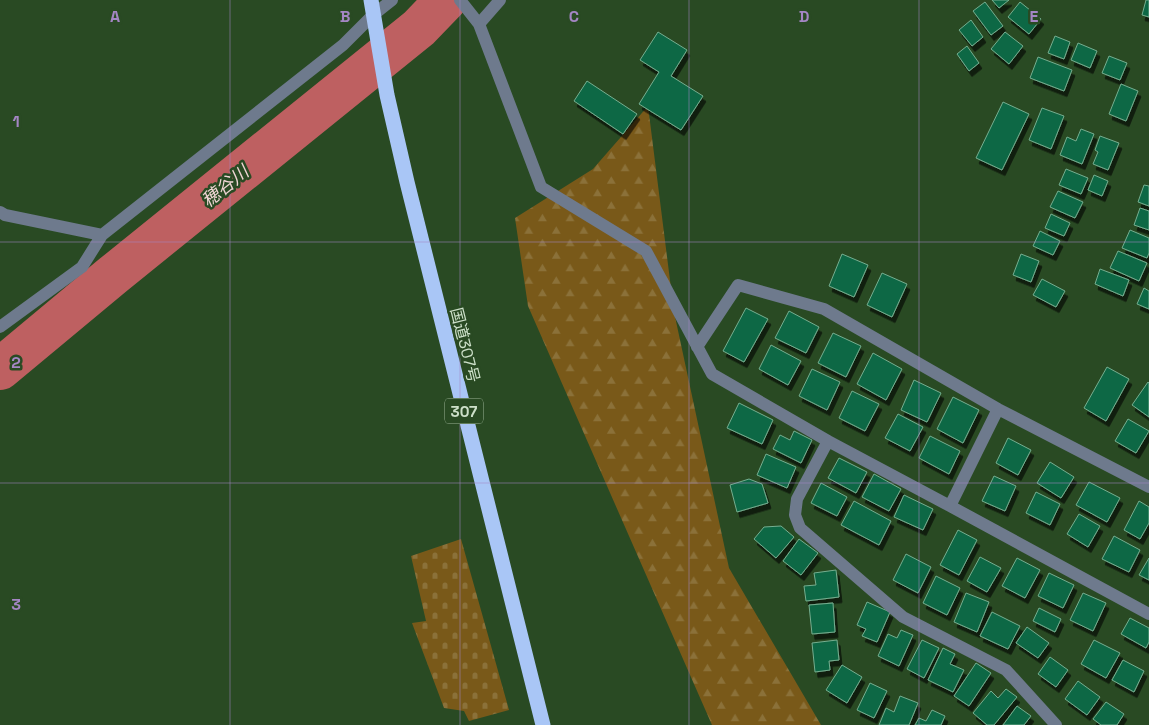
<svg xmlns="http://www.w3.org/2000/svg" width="1149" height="725" font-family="'Space Grotesk','Noto Sans JP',sans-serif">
	<defs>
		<pattern id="forest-firs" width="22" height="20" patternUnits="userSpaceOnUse" patternTransform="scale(1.25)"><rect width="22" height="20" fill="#795919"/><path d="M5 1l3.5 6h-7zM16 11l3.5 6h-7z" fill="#8b7139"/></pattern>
		<pattern id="cemetery-stones" width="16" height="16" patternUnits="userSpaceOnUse" patternTransform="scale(1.25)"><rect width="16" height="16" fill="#795919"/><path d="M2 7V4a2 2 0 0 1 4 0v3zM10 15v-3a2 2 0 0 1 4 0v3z" fill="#8b7139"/></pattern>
		<filter id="shadow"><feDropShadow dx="3" dy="5.5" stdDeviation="0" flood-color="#0009"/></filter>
	</defs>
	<rect width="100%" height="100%" fill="#294a23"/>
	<path fill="url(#forest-firs)" d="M648,106L674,312L729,568L821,725H712L528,306L515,218L593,169Z"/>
	<path fill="url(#cemetery-stones)" d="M461,539L509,710L469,721L464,711L444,708L412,623L426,621L411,556Z"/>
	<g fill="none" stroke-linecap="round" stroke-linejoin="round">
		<path stroke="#be6061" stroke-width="42" d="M0,369L113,275L419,28L446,0"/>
	</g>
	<path fill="#0e6744" stroke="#75ae90" filter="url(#shadow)" d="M992,0H1009L999,8Z
		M1146,0H1149V17L1142,15Z
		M985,2L1003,26L991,35L973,11Z
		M1020,2L1041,19L1029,34L1008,17Z
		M971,20L983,37L972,46L959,30Z
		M658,32L687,50L671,76L703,96L681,130L639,104L659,72L640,60Z
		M1005,32L1023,46L1009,64L991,49Z
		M1055,36L1070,42L1064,59L1048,53Z
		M1078,43L1097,51L1090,68L1071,60Z
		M967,46L979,63L969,71L957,54Z
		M1109,56L1127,63L1120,80L1102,73Z
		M1038,57L1072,70L1064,91L1030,78Z
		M587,81L637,114L623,134L574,101Z
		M1121,84L1138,91L1126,121L1109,114Z
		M1003,102L1029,114L1002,170L976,158Z
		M1042,108L1064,116L1051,149L1029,140Z
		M1081,129L1094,134L1082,164L1060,155L1067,137L1076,141Z
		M1100,136L1119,143L1108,170L1093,164L1098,152L1095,150Z
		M1066,169L1088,178L1081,194L1059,185Z
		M1094,175L1108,181L1102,196L1088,190Z
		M1144,185L1149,186V206L1138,202Z
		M1058,191L1083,202L1075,218L1050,207Z
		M1140,208L1149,211V230L1134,225Z
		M1051,214L1070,223L1064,236L1045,228Z
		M1130,230L1149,238V253L1147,258L1122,248Z
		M1040,231L1060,241L1053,255L1033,246Z
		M1118,251L1147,263L1139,281L1110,268Z
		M842,254L868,265L854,297L829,286Z
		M1021,254L1039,261L1031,282L1013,275Z
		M1100,269L1129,280L1123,296L1095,284Z
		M882,273L907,284L892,317L867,305Z
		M1042,279L1065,291L1056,307L1033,295Z
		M1144,288L1149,291V309L1137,304Z
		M746,308L768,319L744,362L723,351Z
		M789,311L819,327L806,353L775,338Z
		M833,333L861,346L846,377L818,363Z
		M771,345L801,361L788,385L759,369Z
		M873,353L902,369L886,400L857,384Z
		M1107,367L1129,379L1106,421L1084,408Z
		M812,369L840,382L827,410L799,396Z
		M914,380L941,393L927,422L901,410Z
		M1148,382L1149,383V417L1132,405Z
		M852,391L879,404L865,431L839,418Z
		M953,397L979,410L963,443L937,429Z
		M739,403L773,420L762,444L727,428Z
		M898,414L923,427L910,451L885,438Z
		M1128,419L1149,431L1136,453L1115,441Z
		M794,431L812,440L801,463L773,449L780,435L790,440Z
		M930,436L960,451L949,474L919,458Z
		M1008,438L1031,450L1018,475L996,463Z
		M766,454L796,467L787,488L757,475Z
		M839,458L867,472L856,493L828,478Z
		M1050,462L1074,477L1061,498L1037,483Z
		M874,474L901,489L889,511L862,497Z
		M994,476L1016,486L1005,511L982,501Z
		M749,479L762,484L768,503L737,512L730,485Z
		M1089,482L1120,498L1107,522L1076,505Z
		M821,483L847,497L837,516L811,503Z
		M1036,492L1060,504L1050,525L1026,513Z
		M904,495L933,509L923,530L894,517Z
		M854,501L891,521L879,545L841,525Z
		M1139,501L1149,507V523L1140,539L1124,530Z
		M1079,514L1100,526L1088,547L1067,534Z
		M781,526L794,537L776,558L754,539L764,527Z
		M958,530L977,540L959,575L940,565Z
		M1114,536L1140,550L1129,572L1102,559Z
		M799,539L818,553L801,575L783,561Z
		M906,554L931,567L918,593L893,580Z
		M980,557L1001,568L987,592L967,581Z
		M1017,558L1040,570L1025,598L1002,586Z
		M1149,558V580L1139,575Z
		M836,570L839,597L806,601L804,586L816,585L814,573Z
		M1049,573L1074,585L1063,608L1038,596Z
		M936,576L960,588L947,615L923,603Z
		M966,593L989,602L977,632L954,622Z
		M1083,593L1106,603L1093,631L1070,620Z
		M867,602L890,612L877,642L862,636L866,629L857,625Z
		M833,603L835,632L812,634L809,605Z
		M1039,608L1061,619L1055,632L1033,621Z
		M992,612L1020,626L1008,649L980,636Z
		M1130,618L1149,628V642L1146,648L1121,634Z
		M1027,627L1049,643L1038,658L1016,643Z
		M901,630L913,635L899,666L878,656L888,634L897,638Z
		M837,640L839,660L829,661L830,670L815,672L812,643Z
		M922,640L939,648L924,678L907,669Z
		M1094,640L1120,653L1106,678L1081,664Z
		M943,648L955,654L950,664L964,670L953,692L928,680Z
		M1050,657L1068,670L1056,687L1038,674Z
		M1123,660L1144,671L1134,692L1112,680Z
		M976,663L991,673L969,706L954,696Z
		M842,665L862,677L847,703L826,690Z
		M1078,681L1100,697L1087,715L1065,699Z
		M870,683L887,691L874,718L857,710Z
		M1006,689L1017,697L994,725H987L973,713L991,691L998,698Z
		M900,696L918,703L909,725H879L886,708L894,712Z
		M1106,702L1124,714L1117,725H1101L1093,719Z
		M1017,706L1031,716L1024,725H1003Z
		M932,710L945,716L941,725H915L919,718L926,721Z"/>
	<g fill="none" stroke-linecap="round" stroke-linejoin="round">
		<path stroke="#6e7a8d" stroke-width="12" d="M460,0L479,24L541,187L646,251L712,374L828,441L797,499L795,515L800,528L903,617L1006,670L1056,725
			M479,24L500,0
			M0,212L5,215L102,235
			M0,327L82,267L102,235L343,45L373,15L392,0
			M697,347L738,285L824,309L998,409L1149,487
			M828,441L950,506L998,409
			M950,506L1149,614"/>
		<path stroke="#a9c6f6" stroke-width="15" d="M371,0L387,95L407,182L543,725"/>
	</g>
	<path fill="none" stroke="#a486c4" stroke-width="1" stroke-opacity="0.55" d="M230,0V725M460,0V725M689,0V725M919,0V725M0,242H1149M0,483H1149"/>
	<g text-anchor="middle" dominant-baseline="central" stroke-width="5" stroke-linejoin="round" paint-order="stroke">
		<rect fill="#294a23" stroke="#9cb397" stroke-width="1" x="445" y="398.5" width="38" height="25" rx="4"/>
		<g font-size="15" font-weight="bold" fill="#cde0c9">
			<text x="464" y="411">307</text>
		</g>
		<g font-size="16" fill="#cde0c9" stroke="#294a23">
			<text transform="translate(465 345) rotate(76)">国道307号</text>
		</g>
		<g font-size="18" font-style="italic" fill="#f0d5d4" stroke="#294a23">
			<text transform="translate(225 186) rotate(-39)">穂谷川</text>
		</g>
	</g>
	<g font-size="16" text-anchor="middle" font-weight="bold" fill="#a486c4" stroke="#294a23" stroke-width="5" stroke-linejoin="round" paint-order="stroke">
		<text x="115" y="22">A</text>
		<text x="345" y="22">B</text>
		<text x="574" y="22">C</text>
		<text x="804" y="22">D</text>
		<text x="1034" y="22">E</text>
		<text x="16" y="127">1</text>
		<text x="16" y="368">2</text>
		<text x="16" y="610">3</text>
	</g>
</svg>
